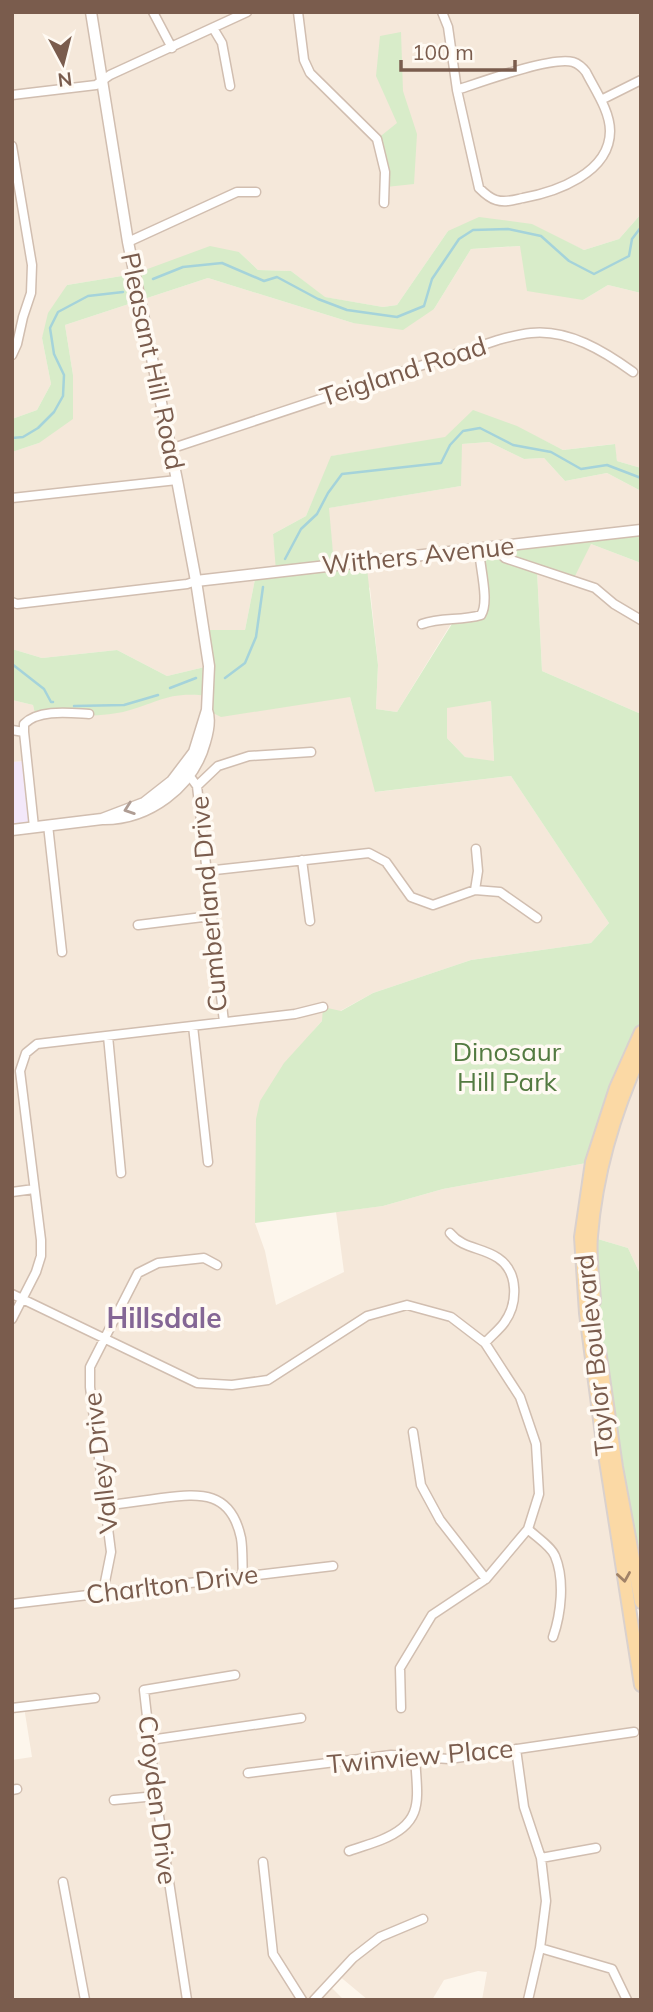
<svg xmlns="http://www.w3.org/2000/svg" width="653" height="2012" font-family="Mulish,sans-serif">
	<rect width="100%" height="100%" fill="#fdf6ec"/>
	<path fill="#f5e8da" d="M12,12H641V214L619,239L584,250L566,242L448,231L397,305L383,307L324,297L291,271L258,270L239,252L134,274L67,285L42,338L51,384L37,410L12,419Z
		M521,246L583,300L608,285L641,293V468L617,461L614,444L563,450L517,427L332,456L306,516L273,534L277,571L256,574L245,630L209,666L167,676L117,650L42,658L12,649V452L39,443L73,375L65,325L208,278L353,323L434,309L471,249Z
		M489,442L524,459L544,458L565,481L607,473L641,491V530L586,537L484,598L481,615L454,619L397,712L376,709L378,665L370,588L334,564L328,508L461,486V444Z
		M591,544L641,563V714L542,671L537,569Z
		M183,693L208,696L350,697L376,792L511,776L609,923L591,943L471,960L373,993L322,1021L313,1031L255,1223L265,1251L276,1305L344,1272L336,1212L383,1206L443,1189L592,1162L581,1237L641,1685V2000H482L487,1972L478,1971L444,1980L432,2000H368L338,1975L329,1985L344,2000H12V1760L32,1757L24,1707L12,1708V829L26,761L12,762V700L33,705L36,717Z
		M491,701L494,762L465,757L447,738V707Z
		M641,1053V1276L628,1248L591,1237L602,1164Z"/>
	<path fill="#f3e8fa" d="M27,761L31,826L12,829V762Z"/>
	<path fill="#d8ecc9" fill-rule="evenodd" d="M401,32L403,91L417,134L414,184L386,187L377,139L397,123L376,76L380,36Z
		M641,214V293L608,285L583,300L527,291L520,246L471,249L434,309L403,330L353,323L208,278L65,325L73,375V419L39,443L12,452V419L37,410L51,384L42,338L48,313L67,285L134,274L210,246L239,252L258,270L291,271L325,297L383,307L397,305L448,231L479,217L532,224L584,250L619,239Z
		M473,410L517,426L563,450L615,444L617,461L641,468V491L607,473L565,481L544,458L524,459L489,442L462,444L461,486L329,508L334,564L366,560L378,665L376,709L397,712L455,619L470,618L484,610L479,547L641,530V563L591,544L573,580L537,570L542,671L641,714V1032L592,1162L443,1189L383,1206L255,1223L256,1119L260,1101L284,1063L322,1021L323,1007L341,1011L373,993L471,960L591,943L609,923L511,776L375,792L350,697L221,717L207,710L208,696C167,691 159,703 123,712C101,717 60,716 36,718L33,705L12,700V649L42,658L117,650L167,676L209,666L204,630H245L256,574L276,571L273,534L306,516L331,456L445,437ZM491,701L494,761L465,757L447,738V708Z
		M591,1237L628,1248L641,1276V1602L616,1467L594,1315Z"/>
	<g fill="none" stroke-linecap="round" stroke-linejoin="round">
		<path stroke="#a5d3da" stroke-width="2.5" d="M153,279L183,267L222,263L264,281L277,277L318,299L347,310L397,317L424,306L432,279L459,239L473,230L508,229L541,236L569,261L594,274L629,256L632,239L641,227
			M12,438L23,437L38,428L54,412L63,396L64,375L54,354L50,328L58,312L88,296L123,292
			M285,559L301,529L317,514L328,493L342,474L441,463L450,445L463,431L480,428L513,445L551,452L581,469L607,465L641,478
			M12,664L44,689L51,702H53
			M225,678L245,663L256,637L263,587
			M170,688L196,678
			M74,706L124,705L158,695"/>
		<g stroke="#d1beb0" stroke-width="11">
			<path id="minor" d="M153,12L172,48
				M298,12L304,60L310,73L377,139L385,172L384,203
				M442,12L448,27L457,90L479,188C484,193 489,198 496,200C505,203 514,200 523,198C556,192 610,173 610,131C610,111 595,90 586,72C583,68 579,64 573,62C552,56 481,82 457,90
				M213,28L222,43L230,86
				M12,95L96,85L110,75L247,12
				M601,100L641,80
				M12,146L32,265L31,293L23,317L17,344L12,355
				M128,242L237,192H256
				M170,449L498,340C509,337 520,334 531,333C568,329 604,351 633,372
				M12,498L177,480
				M494,547L505,558L595,588L614,604L641,620
				M12,602L17,604L187,584L196,581
				M422,624C441,617 461,621 481,615C490,601 479,565 479,547
				M12,730L24,732V724C39,709 70,713 89,714
				M24,732L34,827
				M186,771L197,786L224,1022
				M197,786L218,766L249,756L311,752
				M48,825L62,952
				M302,860L310,921
				M206,871L369,853L386,862L411,897L433,905L475,890L500,892L537,918
				M475,890L478,871L476,849
				M138,925L211,916
				M193,1026L208,1162
				M108,1036L121,1173
				M12,1192L34,1189
				M450,1233C463,1249 482,1247 498,1258C519,1272 518,1304 504,1323C499,1330 491,1336 485,1343
				M12,1294L197,1383L232,1385L268,1380L367,1316L407,1305L451,1317L485,1343L520,1397L536,1444L539,1494L528,1529L486,1579L432,1615L400,1668L401,1708
				M12,1319L36,1272L41,1256V1240L20,1071L26,1053L37,1044L295,1014L323,1007
				M413,1432L421,1485L440,1520L486,1579
				M104,1506C123,1503 143,1501 162,1498C201,1493 231,1491 241,1538C243,1550 242,1564 243,1576
				M528,1529C536,1537 551,1546 555,1556C565,1580 561,1614 553,1637
				M103,1592L111,1552L90,1387V1367L138,1273L158,1263L204,1258L217,1265
				M12,1604L333,1566
				M12,1708L95,1698
				M150,1740L301,1718
				M516,1749L524,1807L541,1858L546,1901L540,1948L528,2000
				M248,1773L391,1755L449,1759L634,1732
				M12,1790L17,1789
				M114,1800L156,1796
				M349,1851C360,1847 371,1844 381,1840C426,1822 417,1798 415,1756
				M541,1858L596,1848
				M263,1862L273,1954L302,2000
				M63,1882L85,2000
				M540,1948L612,1969L627,2000
				M187,2000L156,1796L144,1690L235,1675
				M314,2000L353,1958L380,1937L423,1919"/>
		</g>
		<g stroke="#d1beb0" stroke-width="13">
			<path id="tertiary" d="M91,12L128,242L177,480L196,581L209,666L207,710C211,720 208,732 205,742C193,787 148,820 102,819L144,803L172,781L194,752L207,710
				M196,581L641,530
				M12,830L102,819"/>
		</g>
		<g stroke="#dad1cd" stroke-width="16">
			<path id="primary" d="M641,1032L616,1088L592,1162L581,1237L586,1313L602,1435L641,1685
				M594,1301C593,1280 589,1257 591,1236C596,1173 615,1110 641,1053
				M599,1350L616,1467L641,1602"/>
		</g>
		<use href="#minor" stroke="#fff" stroke-width="8"/>
		<use href="#tertiary" stroke="#fff" stroke-width="10"/>
		<use href="#primary" stroke="#fbd9a5" stroke-width="12"/>
	</g>
	<defs><path id="oneway-chevron" d="M-2-3.5L2.5 0L-2 3.5" fill="none" stroke-width="1.6" stroke-linecap="round" stroke-linejoin="round" transform="scale(1.75)"/></defs>
	<use stroke="#af9d94" href="#oneway-chevron" transform="translate(129 809) rotate(161)"/>
	<use stroke="#a18267" href="#oneway-chevron" transform="translate(624 1577) rotate(81)"/>
	<g text-anchor="middle" dominant-baseline="central" stroke-width="7" stroke-linejoin="round" paint-order="stroke">
		<g font-size="26" fill="#7a5c4d" stroke="#fffaf3">
			<text transform="translate(153 361) rotate(78)">Pleasant Hill Road</text>
			<text transform="translate(403 371) rotate(-18)">Teigland Road</text>
			<text transform="translate(418 555) rotate(-6)">Withers Avenue</text>
			<text transform="translate(208 904) rotate(-95)">Cumberland Drive</text>
			<text transform="translate(594 1355) rotate(-96)">Taylor Boulevard</text>
			<text transform="translate(100 1463) rotate(-97)">Valley Drive</text>
			<text transform="translate(172 1584) rotate(-7)">Charlton Drive</text>
			<text transform="translate(420 1756) rotate(-5)">Twinview Place</text>
			<text transform="translate(158 1800) rotate(83)">Croyden Drive</text>
		</g>
		<g font-size="26" fill="#537a41" stroke="#fffaf3">
			<text x="507" y="1051">Dinosaur<tspan x="507" dy="30">Hill Park</tspan></text>
		</g>
		<g font-size="28" font-weight="bold" fill="#846695" stroke="#fffaf3">
			<text x="164" y="1317">Hillsdale</text>
		</g>
	</g>
	<rect width="653" height="2012" fill="none" stroke="#7a5c4d" stroke-width="28"/>
	<g transform="translate(63 63) rotate(173)" stroke="#fffaf3" stroke-width="5" paint-order="stroke">
	<path d="M0-5L12 26L0 18L-12 26Z" fill="#7a5c4d"/>
	<text y="-10" font-size="19" font-weight="bold" text-anchor="middle" fill="#7a5c4d">N</text>
	</g>
	<path d="M401 60v10h114v-10" fill="none" stroke="#7a5c4d" stroke-width="3.5"/>
	<text x="412" y="60" font-size="21" fill="#7a5c4d" stroke="#fffaf3" stroke-width="5" paint-order="stroke">100 m</text>
</svg>
